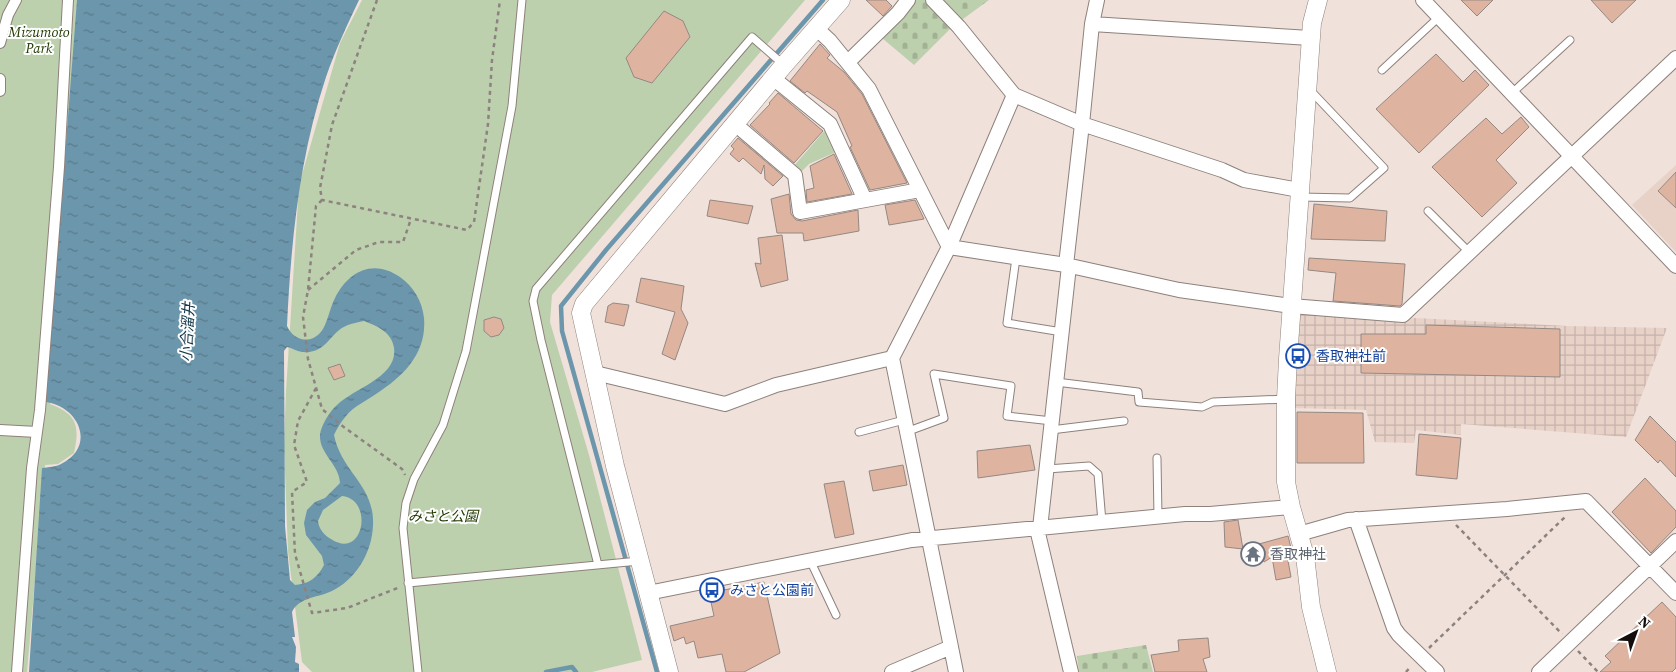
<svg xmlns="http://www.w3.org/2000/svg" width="1676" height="672" font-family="'Source Serif 4','Noto Sans JP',serif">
	<defs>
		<pattern id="industrial-grid" width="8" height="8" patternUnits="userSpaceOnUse" patternTransform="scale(1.25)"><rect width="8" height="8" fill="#e8d2c8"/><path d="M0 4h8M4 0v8" fill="none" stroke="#c6b3ab"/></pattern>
		<pattern id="cemetery-stones" width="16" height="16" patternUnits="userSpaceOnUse" patternTransform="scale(1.25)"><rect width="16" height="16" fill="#bdd0ae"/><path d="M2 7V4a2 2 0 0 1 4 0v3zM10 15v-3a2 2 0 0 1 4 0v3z" fill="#a2b194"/></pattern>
		<pattern id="water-ripples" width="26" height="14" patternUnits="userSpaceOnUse" patternTransform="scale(1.25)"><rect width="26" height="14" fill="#6c96ac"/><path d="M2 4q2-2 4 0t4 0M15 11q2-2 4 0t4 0" fill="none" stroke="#58798a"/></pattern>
	</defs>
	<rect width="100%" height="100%" fill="#f0e1db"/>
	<path fill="#e8d2c8" d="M1676,165V252L1632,205Z"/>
	<path fill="url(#industrial-grid)" d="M1299,312L1567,326L1667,328L1626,437L1461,424V435L1416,430L1414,443L1375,442L1366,410L1293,408Z"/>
	<path fill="url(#cemetery-stones)" d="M915,0H989L952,27L914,65L882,38Z
		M1146,645L1153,672H1079L1077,656Z"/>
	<path fill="#bdd0ae" d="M0,0H83L50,404C77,414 80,426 74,453L58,464L45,465L27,672H0Z
		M362,0H805L552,295L550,322L589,455L642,660L592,672H312L302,662L288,552L284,445L286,391L299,185L340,43Z
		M826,129L838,151L809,164L798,175L792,168Z"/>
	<path fill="url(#water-ripples)" fill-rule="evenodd" d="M77,0H359C347,25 335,51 326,77C299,158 291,242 287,326C294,342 313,345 323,329C328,320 330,308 335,298C349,270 374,259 400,277C414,287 422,301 424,318C427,353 404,376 376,394C366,401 354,406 346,416C341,422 337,428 334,435C342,475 380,487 372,535C368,560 351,584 327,593C314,598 299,598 292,612L295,637H292L296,647L295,662L299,664V672H29L42,468C48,467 56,467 61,464C96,447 80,407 46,402ZM364,321C377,326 392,332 394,348C398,377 354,388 337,405C330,411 321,425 320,435C319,454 339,464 340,483L325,498L315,502L307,510L304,523L306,535L322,556L324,565C318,577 309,584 295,585L290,580L285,526L284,351L287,347C292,348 296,351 302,352C328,354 329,332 348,325C353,323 359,322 364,321ZM342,496C374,499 364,561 331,539C324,535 319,529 318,521L323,510Z"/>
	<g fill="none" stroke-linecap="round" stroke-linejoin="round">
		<path stroke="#6c96ac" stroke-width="4.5" d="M546,672L572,667L576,672
			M657,672L562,331L561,306L606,250L823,0"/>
	</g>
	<path fill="#deb4a1" stroke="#958882" d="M866,0H886L892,6L883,16Z
		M1461,0H1493L1477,16Z
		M1591,0H1636L1612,23Z
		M664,11L683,21L690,37L652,83L634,77L626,58Z
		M820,44L830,55L827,58L844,72L862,94L907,183L870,190L850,147L852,146L837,112L807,91L805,93L790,81Z
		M1436,54L1463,82L1475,70L1489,85L1419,153L1376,109Z
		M778,93L823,131L794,163L750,125L770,104L769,103Z
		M1521,117L1529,127L1496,160L1517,183L1482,217L1432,167L1486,118L1502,134Z
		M738,138L783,176L773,186L765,179L764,165L761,174L743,158L739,162L730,154L734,149L731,146Z
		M834,154L852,194L807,202L806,190L814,188L810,166Z
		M1676,172V208L1658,191Z
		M789,194L791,214L796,220L802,221L858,210L859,231L804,241L803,233H777L771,199Z
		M710,200L753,206L748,224L707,216Z
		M915,200L924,219L889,225L885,205Z
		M1314,204L1387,211L1385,241L1311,239Z
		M782,235L788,280L761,287L755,263L761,264L758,238Z
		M1309,258L1405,264L1402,304L1400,306L1333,301L1336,273L1308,270Z
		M641,278L684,286L681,309L688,323L675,360L662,354L675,312L636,302Z
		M613,303L629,305L624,326L605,322L608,306Z
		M494,317L501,319L504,328L499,335L491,337L484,331V320Z
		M1426,325L1560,329V377L1361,373V334H1426Z
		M340,364L345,376L334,380L328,368Z
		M1297,412L1363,413L1364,463H1297Z
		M1650,416L1676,442V477L1660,460L1658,463L1635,440Z
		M1419,434L1461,438L1457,479L1416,475Z
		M1030,445L1035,470L978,478L977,451Z
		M903,465L907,485L873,491L869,471Z
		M1645,478L1676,511V527L1651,553L1612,512Z
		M844,481L854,534L835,538L824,484Z
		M1238,520L1243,549L1225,547L1224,522Z
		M1288,536L1291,548L1286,550L1291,577L1276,580L1272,557L1264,562L1259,544Z
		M764,582L780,653L744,672H726L722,654L698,658L694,641L686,644L684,637L674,641L670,626L714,616L709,593Z
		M1662,602L1676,617V668L1672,672H1600L1611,662L1605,656Z
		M1208,638L1210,657L1203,659L1207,672H1155L1151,655L1179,651L1178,640Z"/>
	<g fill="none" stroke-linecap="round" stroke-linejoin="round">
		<g stroke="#8e817b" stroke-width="9">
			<path id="service" d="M1382,70L1439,17
				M1512,93L1570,40
				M1299,197L1350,198L1384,168L1310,90
				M1428,211L1470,253
				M1016,258L1007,323L1062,332
				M1056,382L1138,392L1139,402L1202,407L1213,402L1286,399
				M1051,430L1124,421
				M859,432L904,420
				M906,432L944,418L934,374L1011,386L1007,416L1052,421
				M1157,458L1158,517
				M1047,469L1089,466L1098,474L1102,522
				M810,560L836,615
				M598,565L541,340L533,301L536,289L752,37L784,65
				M408,583L639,561
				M418,672L403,528L406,503L414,479L443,425L466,351L512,106L522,0"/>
		</g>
		<g stroke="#8e817b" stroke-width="12">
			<path id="pedestrian" d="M0,43L8,15L16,0
				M0,79V91
				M0,430L37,432
				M17,672L32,468L40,410L59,167L68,0"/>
		</g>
		<g stroke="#8e817b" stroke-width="16">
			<path id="minor" d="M933,0L959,27L1014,95
				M1097,0L1092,24L1082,124L1222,170L1244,180L1299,190
				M1423,0L1676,266
				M1092,24L1310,38
				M817,29L830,41L869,89L949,247L1066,265L1179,290L1291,306L1403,315L1676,58
				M848,62L898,13L908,0
				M773,78L830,124L865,200
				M735,124L795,175L800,212L920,190
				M595,373L725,404L776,385L892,358
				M1356,519L1394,628L1399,635L1437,672
				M1040,528L1069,266
				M1037,529L1071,672
				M1299,534L1348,520L1507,509L1586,501L1676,593
				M648,593L912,540L1185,514H1210L1291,507
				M951,647L956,672
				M892,672L951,647L892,358L949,247L1014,95L1082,124L1066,265
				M1539,672L1676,541"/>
		</g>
		<g stroke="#8e817b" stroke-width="19">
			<path id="tertiary" d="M1318,0L1312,23L1288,359L1286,399V482L1291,507L1305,556L1311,607L1327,672
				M669,672L615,466L581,313L584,304L784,65L841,0"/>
		</g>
		<path stroke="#8d827e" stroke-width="2.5" stroke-dasharray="4 4" stroke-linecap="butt" d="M377,0L332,125L320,188L322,200L467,230L474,222L488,124L492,60L500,0
			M322,200L316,206L308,290L303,317L308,359L322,409L341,425L402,469L405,475
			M308,290L356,250L379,242H403L411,219
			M316,388L298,421L294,445L307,482L292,492L295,554L312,613L347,608L400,587
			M1456,525L1562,634
			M1429,648L1566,516
			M1578,651L1598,672
			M1406,672L1411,666"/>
		<use href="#service" stroke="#fff" stroke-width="7"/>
		<use href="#pedestrian" stroke="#fff" stroke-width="10"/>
		<use href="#minor" stroke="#fff" stroke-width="14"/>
		<use href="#tertiary" stroke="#fff" stroke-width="18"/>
	</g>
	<defs>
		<g id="bus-ring" transform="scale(1.25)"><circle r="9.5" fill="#fff" stroke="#1a4fb4" stroke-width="1.5"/><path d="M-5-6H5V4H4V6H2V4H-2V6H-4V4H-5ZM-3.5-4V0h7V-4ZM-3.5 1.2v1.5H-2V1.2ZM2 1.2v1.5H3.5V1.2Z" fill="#1a4fb4"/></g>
		<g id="temple-ring" transform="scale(1.25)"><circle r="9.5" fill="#fff" stroke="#6b7280" stroke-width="1.5"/><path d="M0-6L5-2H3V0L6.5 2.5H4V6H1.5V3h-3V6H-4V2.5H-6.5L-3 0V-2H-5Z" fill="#6b7280"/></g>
	</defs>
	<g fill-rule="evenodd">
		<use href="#bus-ring" x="1298" y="356"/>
		<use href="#temple-ring" x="1253" y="554"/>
		<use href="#bus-ring" x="712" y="590"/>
	</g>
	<g text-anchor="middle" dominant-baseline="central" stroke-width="4" stroke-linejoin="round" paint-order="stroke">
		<g font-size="14" font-style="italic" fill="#213a02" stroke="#fff">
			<text x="39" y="32">Mizumoto<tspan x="39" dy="16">Park</tspan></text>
			<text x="443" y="516">みさと公園</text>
		</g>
		<g font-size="14" fill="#164399" stroke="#fff" text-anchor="start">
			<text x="1316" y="356">香取神社前</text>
			<text x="730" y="590">みさと公園前</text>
		</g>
		<g font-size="14" fill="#5b616d" stroke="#fff" text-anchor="start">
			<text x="1270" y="554">香取神社</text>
		</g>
		<g font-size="15" font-style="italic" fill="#133849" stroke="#fff">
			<text transform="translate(187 332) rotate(-87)">小合溜井</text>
		</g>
	</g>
	<g transform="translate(1636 632) rotate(41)" stroke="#ffffff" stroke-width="4" paint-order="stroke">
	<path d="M0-4L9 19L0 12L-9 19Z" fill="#130e0c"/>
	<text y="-8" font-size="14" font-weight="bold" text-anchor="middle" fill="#130e0c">N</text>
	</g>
</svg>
